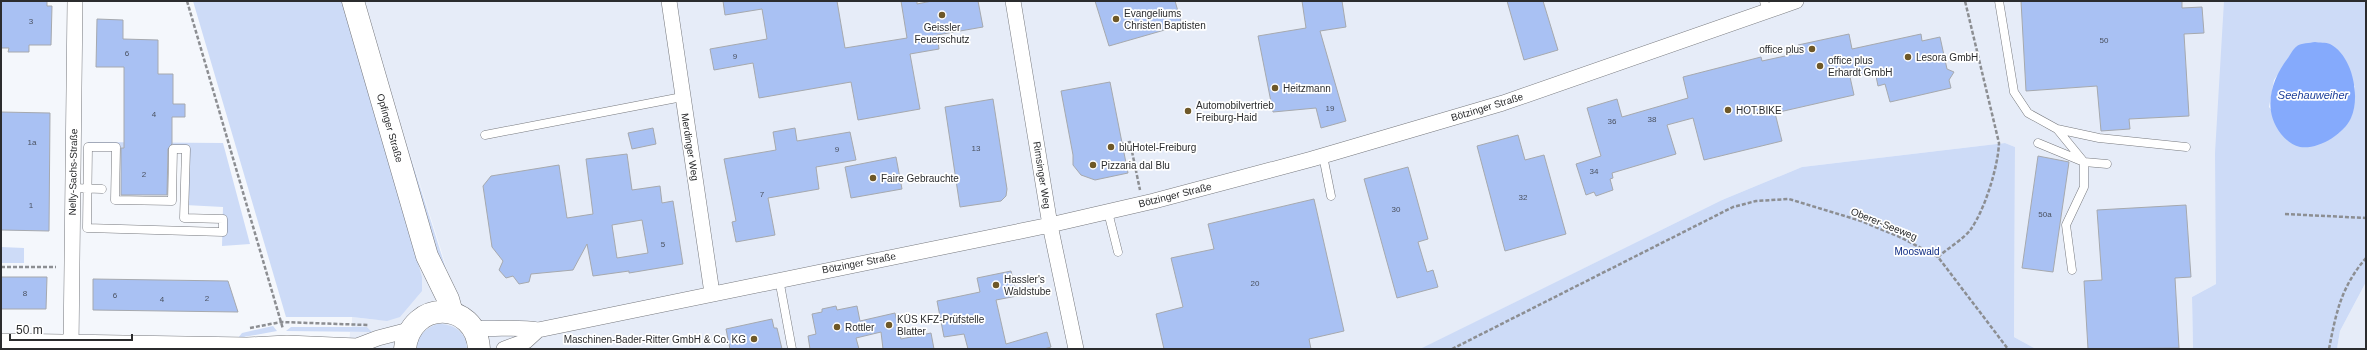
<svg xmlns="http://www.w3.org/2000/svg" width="2367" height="350" font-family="Helvetica,sans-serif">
	<rect width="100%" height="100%" fill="#f4f7fc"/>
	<path fill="#e6ecf8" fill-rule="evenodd" d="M343,1H2226L2216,284L2192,297L2193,349H2036L2014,337L2015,147L2005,143L1802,167L1722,200L1421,349H467L468,347L349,349L350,332H372L367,327H352V317L378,320ZM399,118L441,250L452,288Z
		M2366,282V349H2337L2340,331Z"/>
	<path fill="#cddbf7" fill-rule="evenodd" d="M193,1H343L422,277V291L400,317L387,321L352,317H286Z
		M2224,1H2366V282L2340,331L2337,349H2193L2192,297L2216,284L2215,153ZM2297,46L2355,86C2354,95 2355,108 2351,117C2343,137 2320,145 2301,147L2269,107L2274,80Z
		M398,118L452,288L446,282L395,119Z
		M88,142L223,143L250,244L222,246L223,207L185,205L186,149L88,147Z
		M2005,143L2015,147L2014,337L2036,349H1420L1722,200L1802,167Z
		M1,247L24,248V263H1Z
		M437,324C453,323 467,332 467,349H416C418,336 424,329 437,324Z
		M273,326L277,331L238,338L242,333Z
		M291,327H367L372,332L286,331Z"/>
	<path fill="#85aafc" d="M2315,42C2319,43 2326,42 2330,44C2352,55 2361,96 2351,118C2344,134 2318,150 2300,147C2292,145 2286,140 2281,134C2262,110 2271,80 2288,58C2290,55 2293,49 2297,46C2301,43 2310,43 2315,42Z"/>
	<path fill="#a9c1f3" stroke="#a6a9ae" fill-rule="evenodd" d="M1,1H47V6H52L51,45H29V52H8L9,48H1Z
		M723,1H837L845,48L907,38L901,1H917V4L932,1H978L983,27L937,35L939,49L910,54L920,109L858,120L851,82L759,98L753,63L714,70L710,49L767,39L762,9L725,15Z
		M1095,1H1175L1182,25L1109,46Z
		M1302,1H1342L1346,27L1320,31L1346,121L1321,128L1316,108L1273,112L1258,36L1306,28Z
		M1507,1H1543L1558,50L1524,60Z
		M2021,1H2182V8L2202,7L2204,33L2184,34L2189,116L2129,119L2130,129L2101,131L2097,86L2026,91Z
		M97,19L123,20V39L158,40V74H173V104H185V117H172V144L168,149L167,195H121V148H124V67H96Z
		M1849,34L1852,49L1921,34L1922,41L1940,37L1947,69L1954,72L1949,80L1951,88L1890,102L1885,84L1878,86L1875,71L1850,77L1854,95L1775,113L1782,141L1704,160L1693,118L1667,125L1676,154L1612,173L1613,178L1610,179L1613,190L1596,196L1594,192L1586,195L1576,164L1601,156L1587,108L1617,99L1622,117L1688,98L1683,77L1761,57L1762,61L1799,53L1798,45Z
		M1110,82L1128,173L1095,180L1081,175L1073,165V155L1061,91Z
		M993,99L1007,189L1006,196L1001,201L960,207L945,107Z
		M1,112L50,113L49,231L1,230Z
		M653,128L656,144L632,149L628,133Z
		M795,128L797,141L850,132L856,160L816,167L819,189L768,198L775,235L736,242L732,222L736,221L724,159L776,150L773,132Z
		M1518,135L1525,160L1544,155L1566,234L1505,251L1477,146Z
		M627,154L632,190L660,186L662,203L673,201L683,264L629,273V271L593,276L587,244L573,270L531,274L529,282L519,284L513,276L506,278L499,270L503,261L492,247L483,186L491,176L559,165L567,218L593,214L586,159ZM642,220L648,253L617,258L612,225Z
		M2038,156L2069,162L2053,272L2022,268Z
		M896,157L902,189L851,198L845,167Z
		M1408,167L1428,239L1418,242L1427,272L1433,270L1438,287L1397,298L1364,179Z
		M1314,199L1344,331L1309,339L1311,349H1164L1156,314L1183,307L1171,258L1214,249L1208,224Z
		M2186,205L2191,277L2175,278L2179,348L2088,349L2084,281L2102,280L2097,210Z
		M1011,271L1017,296L996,300L1006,344L1047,332L1051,347L1044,349H968L964,334L944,337L937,301L980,292L977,278Z
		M1,277H47L46,309H1Z
		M93,279L228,281L238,312L93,310Z
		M836,306L837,310L857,306L860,321L895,313L901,339L931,333L934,349H883L881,332L856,338L859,349H810L808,336L816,334L812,314L822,312V309Z
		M772,319L774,328H777L782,349H730L726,329Z"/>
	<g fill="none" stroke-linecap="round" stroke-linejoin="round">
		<g stroke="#77797e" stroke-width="9">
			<path id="service" d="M1764,1L1767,11
				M1999,1L2014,92L2028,113L2057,129L2084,162V187L2066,225L2072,270
				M2057,129L2099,138L2186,147
				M485,135L682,97
				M2038,143L2084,162L2107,164
				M88,147H116L115,200L172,201L173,149H186L184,218L223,219V232L87,228Z
				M1323,156L1331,196
				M72,188L102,189
				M1108,212L1118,252
				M779,279L792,349"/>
		</g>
		<g stroke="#77797e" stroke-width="16">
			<path id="minor" d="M669,1L712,293
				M1013,1L1050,225L1076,349
				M473,328C496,330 516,326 538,330L1050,225L1154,201L1312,159L1503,103L1796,1
				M1,341L247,345L287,343L357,346L364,349
				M357,346L378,338L409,330
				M71,349L75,1
				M504,349L526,341L538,330"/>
		</g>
		<g stroke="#77797e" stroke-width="23">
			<path id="secondary" d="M353,1L427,256L448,299L452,313
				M405,349C410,299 476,300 479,349"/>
		</g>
		<path stroke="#8c8e92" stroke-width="2.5" stroke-dasharray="4 2" stroke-linecap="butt" d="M187,1L283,329
			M1122,144L1130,142L1140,190
			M2285,214L2366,218
			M1938,257C1948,248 1964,239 1971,229C1985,209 1998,167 1999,143L1965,1
			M1,267H56
			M250,328L281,322L368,325
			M1452,349L1733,207L1756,201L1789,199L1861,221L1902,238L1938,257L2008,349
			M2329,349C2336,313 2341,287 2366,258"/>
		<use href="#service" stroke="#fff" stroke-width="8"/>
		<use href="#minor" stroke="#fff" stroke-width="15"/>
		<use href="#secondary" stroke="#fff" stroke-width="22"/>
	</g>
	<g fill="#6e5828" stroke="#fff" stroke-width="1.5">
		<circle cx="942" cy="15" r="4"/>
		<circle cx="1116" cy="19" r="4"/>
		<circle cx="1812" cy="49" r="4"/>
		<circle cx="1908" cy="57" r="4"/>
		<circle cx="1820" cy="66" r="4"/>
		<circle cx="1275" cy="88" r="4"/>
		<circle cx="1728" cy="110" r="4"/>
		<circle cx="1188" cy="111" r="4"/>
		<circle cx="1111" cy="147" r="4"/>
		<circle cx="1093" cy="165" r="4"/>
		<circle cx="873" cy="178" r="4"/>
		<circle cx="996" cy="285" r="4"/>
		<circle cx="889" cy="325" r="4"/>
		<circle cx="837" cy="327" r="4"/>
		<circle cx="754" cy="339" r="4"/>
	</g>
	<g text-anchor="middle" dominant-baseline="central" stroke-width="3.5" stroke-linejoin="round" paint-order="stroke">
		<g font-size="8" fill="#4a515f">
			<text x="31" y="21">3</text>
			<text x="2104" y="40">50</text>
			<text x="127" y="53">6</text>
			<text x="735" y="56">9</text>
			<text x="1330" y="108">19</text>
			<text x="154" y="114">4</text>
			<text x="1652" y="119">38</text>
			<text x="1612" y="121">36</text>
			<text x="32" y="142">1a</text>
			<text x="976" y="148">13</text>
			<text x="837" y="149">9</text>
			<text x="1594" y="171">34</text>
			<text x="144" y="174">2</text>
			<text x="762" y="194">7</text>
			<text x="1523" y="197">32</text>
			<text x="31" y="205">1</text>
			<text x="1396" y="209">30</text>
			<text x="2045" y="214">50a</text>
			<text x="663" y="244">5</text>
			<text x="1255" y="283">20</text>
			<text x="25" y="293">8</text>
			<text x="115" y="295">6</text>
			<text x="207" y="298">2</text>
			<text x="162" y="299">4</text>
		</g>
		<g font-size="10" fill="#2b2c2e" stroke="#fff" text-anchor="start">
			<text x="1124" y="13">Evangeliums<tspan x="1124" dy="12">Christen Baptisten</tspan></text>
			<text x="942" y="27" text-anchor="middle">Geissler<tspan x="942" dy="12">Feuerschutz</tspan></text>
			<text x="1804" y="49" text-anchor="end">office plus</text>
			<text x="1916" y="57">Lesora GmbH</text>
			<text x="1828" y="60">office plus<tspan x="1828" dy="12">Erhardt GmbH</tspan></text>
			<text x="1283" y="88">Heitzmann</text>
			<text x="1196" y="105">Automobilvertrieb<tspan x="1196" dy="12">Freiburg-Haid</tspan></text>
			<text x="1736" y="110">HOT.BIKE</text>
			<text x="1119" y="147">bluHotel-Freiburg</text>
			<text x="1101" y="165">Pizzaria dal Blu</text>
			<text x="881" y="178">Faire Gebrauchte</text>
			<text x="1004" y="279">Hassler's<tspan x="1004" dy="12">Waldstube</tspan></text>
			<text x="897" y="319">KÜS KFZ-Prüfstelle<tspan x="897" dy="12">Blatter</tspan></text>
			<text x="845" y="327">Rottler</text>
			<text x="746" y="339" text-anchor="end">Maschinen-Bader-Ritter GmbH &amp; Co. KG</text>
		</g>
		<g font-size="10" fill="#2b2c2e" stroke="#fff">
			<text transform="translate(1487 107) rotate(-17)">Bötzinger Straße</text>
			<text transform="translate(390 128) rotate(74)">Opfinger Straße</text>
			<text transform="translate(690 147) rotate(81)">Merdinger Weg</text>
			<text transform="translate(73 172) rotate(-89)">Nelly-Sachs-Straße</text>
			<text transform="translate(1042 175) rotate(81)">Rimsinger Weg</text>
			<text transform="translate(1175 195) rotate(-14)">Bötzinger Straße</text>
			<text transform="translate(1884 224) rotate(22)">Oberer-Seeweg</text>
			<text transform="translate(859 263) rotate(-11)">Bötzinger Straße</text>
		</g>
		<g font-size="10" fill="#0a2882" stroke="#fff">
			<text x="1917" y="251">Mooswald</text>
		</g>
		<g font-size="11" font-style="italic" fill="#1a3c98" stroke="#fff">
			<text x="2313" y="95">Seehauweiher</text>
		</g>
	</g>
	<rect width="2367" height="350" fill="none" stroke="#2b2c2e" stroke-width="4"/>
	<path d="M10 334v6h122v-6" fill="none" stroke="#2b2c2e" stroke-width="2"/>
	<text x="16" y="334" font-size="12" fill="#2b2c2e" stroke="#ffffff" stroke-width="3" paint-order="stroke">50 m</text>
</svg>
